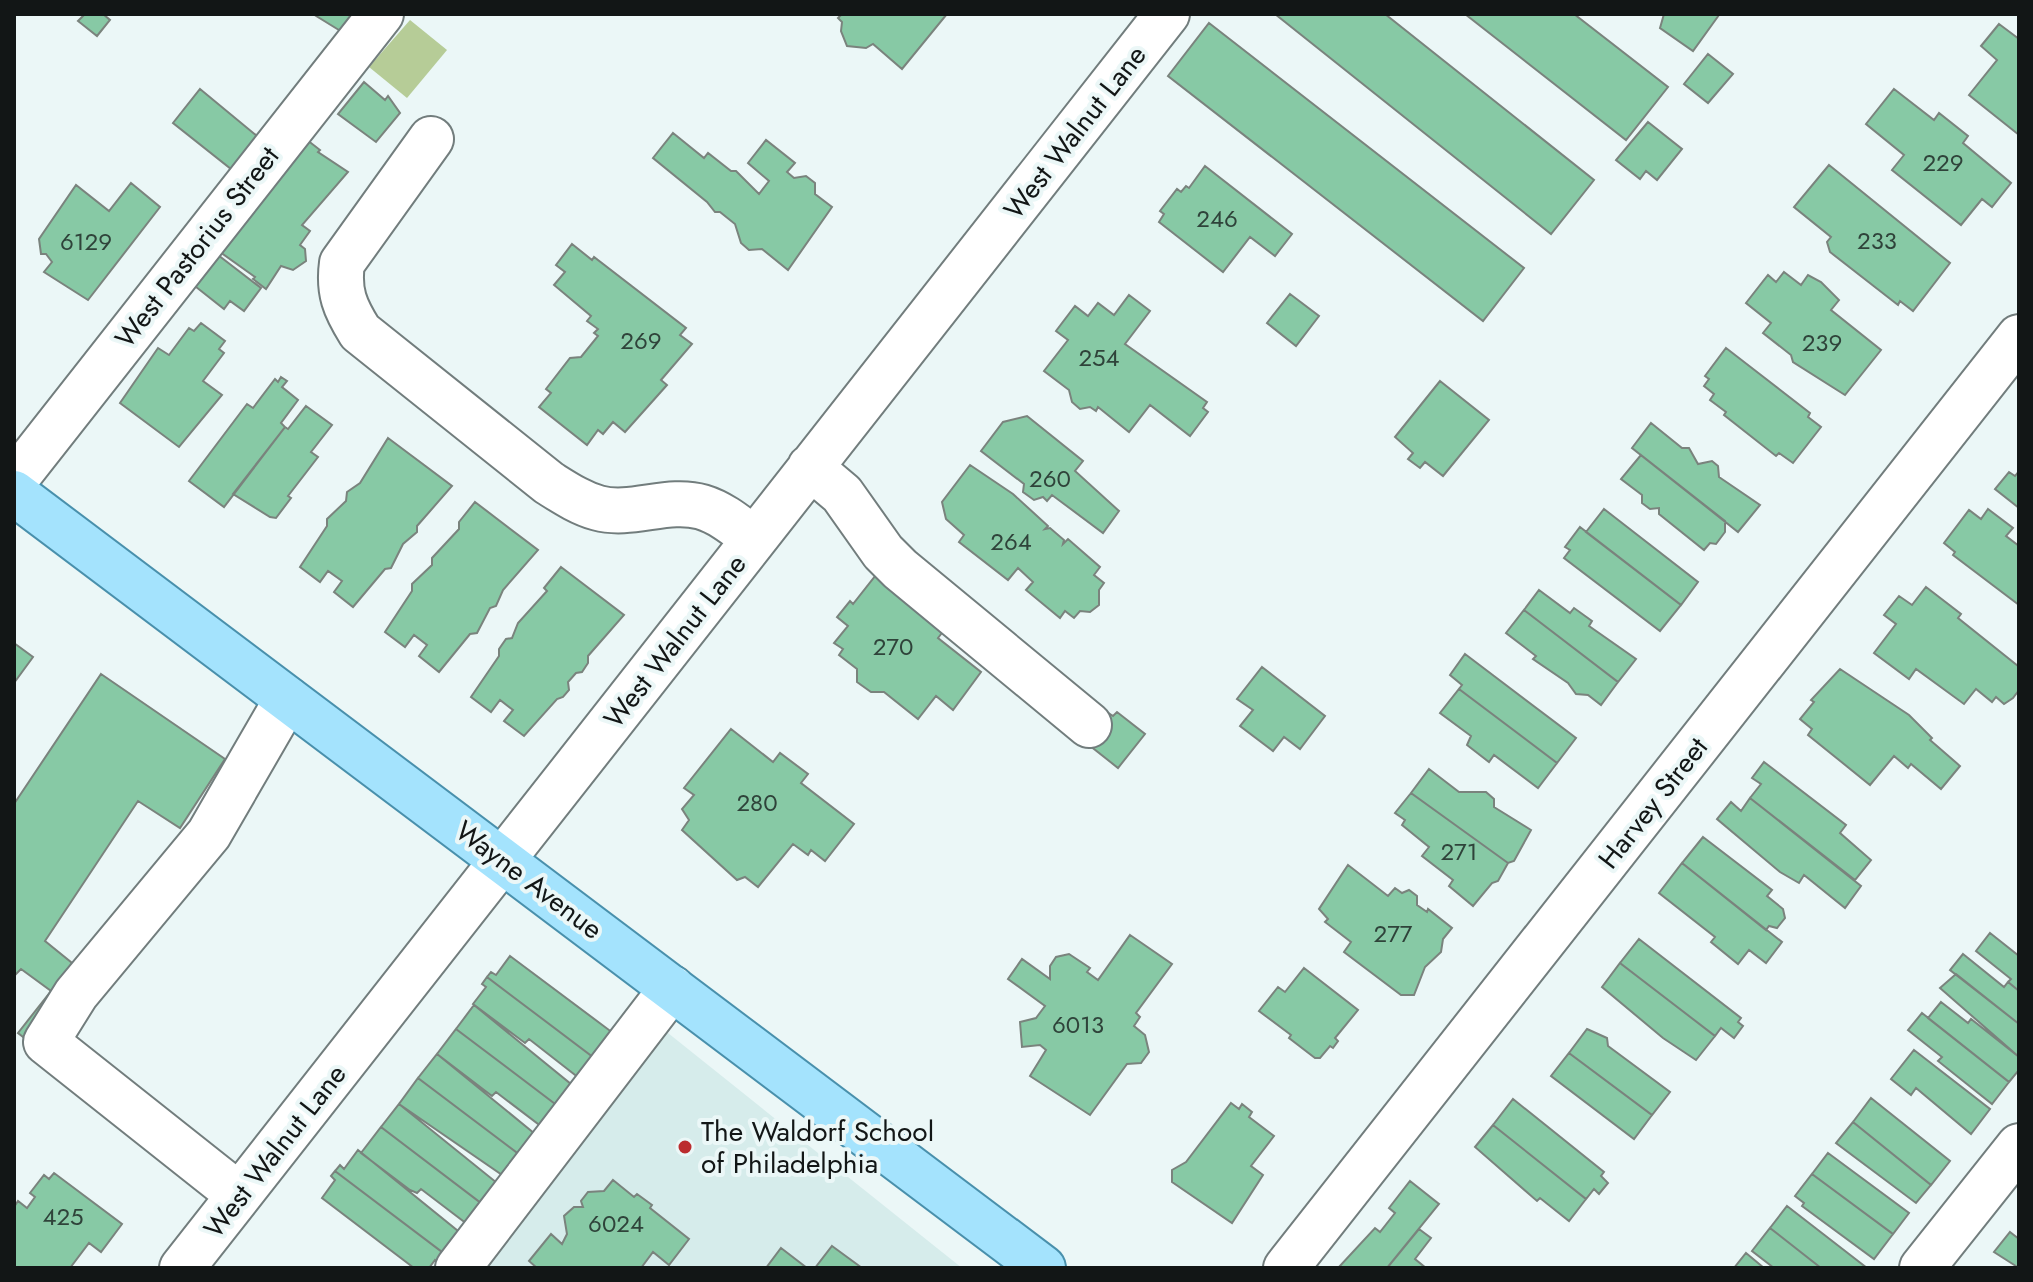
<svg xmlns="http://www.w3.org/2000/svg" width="2033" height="1282" font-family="Jost,sans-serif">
	<rect width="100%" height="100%" fill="#ebf7f7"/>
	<path fill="#d6eceb" d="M658,1025L962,1268H462Z"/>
	<path fill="#b6cc97" d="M410,20L447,50L407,98L369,67Z"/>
	<path fill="#87c9a5" stroke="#7a837d" stroke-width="2" d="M85,14H103L110,20L97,36L78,21Z
		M313,14H363L347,35Z
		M842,14H947L902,69L873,44L866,48L847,46L841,31L842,22L838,18Z
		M1275,14H1385L1594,180L1551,234Z
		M1465,14H1574L1668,87L1626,140Z
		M1664,14H1719V15L1693,51L1660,28Z
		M1209,23L1524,268L1483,321L1168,76Z
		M1999,24L2019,39V135L1969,95L1997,60L1981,46Z
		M1708,54L1733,74L1708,103L1684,84Z
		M364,82L385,100L388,96L400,113L376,142L338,114Z
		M200,89L257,136L231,169L173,123Z
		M1894,89L1934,120L1939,113L1968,136L1963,143L2011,183L1992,207L1982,199L1961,225L1892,170L1904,155L1866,124Z
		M1648,122L1682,149L1657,180L1646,171L1640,179L1616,160Z
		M673,133L704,158L708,153L731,171H736L759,194L769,181L748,163L766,140L795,163L787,172L794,178L806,176L815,183V194L832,207L788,270L762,249L749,250L741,243L735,224L720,212H715L707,202L653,158Z
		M302,136L320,150L318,152L348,172L302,225L310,231L300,245L305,249L306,261L293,270L281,266L266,289L253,279L255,277L213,247Z
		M1829,165L1950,263L1913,311L1900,301L1898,305L1830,252L1827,242L1831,237L1794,207Z
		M1205,166L1292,234L1275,256L1250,237L1223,272L1159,222L1164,214L1160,211L1177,189L1181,192L1186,186L1189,188Z
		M131,183L160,207L88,300L44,272L52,262L46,254H41L39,239L76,185L109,211Z
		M572,244L592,260L594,257L686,328L680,335L692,344L661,380L667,385L625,432L613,422L603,434L598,430L587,445L539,407L551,393L546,389L570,358L581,357L598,336L594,333L598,329L587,321L591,316L554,285L565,272L556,265Z
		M218,255L261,288L244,311L230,301L224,309L191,283Z
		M1784,272L1801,285L1808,275L1821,282L1839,300L1831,310L1881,350L1845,395L1793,362L1791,355L1763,333L1771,323L1746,303L1768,275L1776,282Z
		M1290,294L1319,316L1296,346L1267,323Z
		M1129,295L1150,311L1125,344L1207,402L1203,408L1208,412L1190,436L1150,405L1129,432L1098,407L1096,411L1090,407L1080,409L1072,402L1069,390L1044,371L1068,340L1056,331L1075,306L1088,316L1098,303L1114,315Z
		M201,323L225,341L219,349L224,353L203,381L222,395L179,447L120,403L158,348L169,355L189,328L194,331Z
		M1726,348L1810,413L1808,417L1821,427L1793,463L1779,453L1776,456L1724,415L1726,412L1710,400L1714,394L1704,386L1709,379L1705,376Z
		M281,377L287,381L282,387L298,400L281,423L285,427L224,507L189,481L247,404L253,408L275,379L278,382Z
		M1440,381L1489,420L1443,476L1425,462L1420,468L1408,459L1413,453L1395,437Z
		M306,406L332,425L311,452L318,457L288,496L291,498L276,518L270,517L233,494L285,427L288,429Z
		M1027,416L1083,461L1075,471L1119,511L1103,533L1052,495L1047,501L1043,497L1034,500L1023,492L1024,484L981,451L1003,422Z
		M1651,423L1682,448H1689L1698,464L1712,461L1718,466L1719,477L1760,505L1738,532L1632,448Z
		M388,438L452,486L417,526V532L403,544L391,568L385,569L353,607L334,592L342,581L328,571L320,582L300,567L327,526V519L346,501L347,492L360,483Z
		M1641,455L1725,521V532L1716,544L1710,543L1704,550L1659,514V508L1650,509L1642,503V495L1621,479Z
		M970,465L1013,494L1048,526L1045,529L1050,528L1064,540L1063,544L1068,539L1100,567L1094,575L1104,583L1099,590V605L1090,612L1080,611L1074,618L1065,611L1060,618L1026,590L1033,582L1018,568L1008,580L959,542L964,535L946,519L942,502Z
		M2019,471V508L1995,489L2009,472L2015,476Z
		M475,502L538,550L503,590L496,606L490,608L477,633L470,634L439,672L419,656L427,645L414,635L405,647L385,632L412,591V584L432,565V558L459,529V522Z
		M1604,509L1698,582L1681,605L1586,532Z
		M1988,509L2013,528L2006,536L2019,546V605L1953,555L1955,552L1944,543L1969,510L1981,519Z
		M1580,527L1681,605L1660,631L1564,558L1570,550L1565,547Z
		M561,567L624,615L588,656V663L582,672L576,673L568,682L569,690L563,697L557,699L524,736L504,721L513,710L500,700L491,712L471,697L499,656V649L506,639L512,638L518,623L547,591L544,588Z
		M876,575L945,629L938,638L981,672L953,710L936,696L918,719L884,692H871L857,682V669L839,655L843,649L834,643L848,626L837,617L850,601L853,604Z
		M1926,587L1961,614L1958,618L2018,666L2019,690L2013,698L2004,704L1996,697L1992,702L1976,689L1964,704L1916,669L1909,679L1874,653L1896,624L1884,615L1899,596L1912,605Z
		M1539,590L1570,613L1574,608L1592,621L1589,626L1636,659L1618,682L1524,610Z
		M1524,610L1618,682L1601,705L1588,695L1576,694L1568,683L1533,659L1536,656L1506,633Z
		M14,643L33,657L14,683Z
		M1465,654L1576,738L1557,763L1459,689L1462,685L1450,675Z
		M1262,667L1325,716L1300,749L1284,737L1273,751L1240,726L1253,710L1237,699Z
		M1840,669L1909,715L1932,738L1930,740L1960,766L1941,789L1911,764L1908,768L1894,756L1870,785L1808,735L1812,729L1800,719L1814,702L1811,700Z
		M101,674L225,759L180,828L138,801L45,941L77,967L27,1040L18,1033L51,991L21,969L14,976V804Z
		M1459,689L1557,763L1538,788L1494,755L1489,762L1467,745L1471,736L1440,713Z
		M1107,712L1113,716L1117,712L1145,734L1118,768L1089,745L1090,735Z
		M731,729L773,762L780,753L808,774L801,783L854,824L825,861L811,850L808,855L793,844L758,887L745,877L737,880L682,830L689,820L682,809L694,795L684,788Z
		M1764,762L1846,825L1840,833L1871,860L1855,880L1750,798L1761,784L1752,778Z
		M1429,769L1459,792H1486L1494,799V807L1531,830L1514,861L1508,863L1411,793Z
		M1411,793L1508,863L1498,881L1492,883L1473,906L1449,886L1453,880L1422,856L1429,847L1402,825L1405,820L1395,813Z
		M1750,798L1861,886L1845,908L1804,875L1799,883L1780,872L1717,819L1731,802L1741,811Z
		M1703,837L1772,890L1767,896L1783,909L1785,918L1777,928L1769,926L1766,930L1682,863Z
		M1682,863L1782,942L1766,963L1749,950L1738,964L1711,942L1715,937L1659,893Z
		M1348,865L1388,896L1395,888L1402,893L1409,890L1417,896V905L1427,912L1428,909L1452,928L1443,939L1441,952L1425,967L1414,995H1401L1344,952L1351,942L1325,922L1328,919L1319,909Z
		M1990,933L2019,956V991L2008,982L2011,979L1976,951Z
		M1130,935L1172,964L1136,1013L1140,1017L1134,1026L1145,1035L1149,1052L1141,1063L1127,1064L1090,1115L1030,1076L1046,1050L1040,1045L1022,1047L1020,1022L1036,1018L1045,1006L1008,979L1022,959L1050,979V966L1056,957L1069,954L1090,968L1087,972L1098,980Z
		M1639,939L1741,1018L1738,1022L1743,1026L1734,1038L1721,1028L1715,1036L1620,963Z
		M1963,954L2004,987L2008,982L2019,991V1024L1950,970Z
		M510,956L613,1033L602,1064L487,977L491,972L496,975Z
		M1620,963L1715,1036L1696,1060L1663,1038L1602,987Z
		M1304,968L1358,1010L1335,1038L1338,1041L1333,1048L1330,1046L1320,1058H1315L1289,1038L1291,1035L1259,1011L1278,987L1285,992Z
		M1956,974L2019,1024V1057L1940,988Z
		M487,977L602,1064L579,1078L529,1039L525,1043L473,1004L486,987L482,984Z
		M1941,1002L1968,1023L1971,1019L2019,1057V1070L2009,1082L1928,1018Z
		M474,1005L577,1089L571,1116L456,1029Z
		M1922,1013L2009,1082L1992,1104L1938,1061L1942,1057L1908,1030Z
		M456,1029L571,1116L546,1130L496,1092L492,1096L437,1054Z
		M1587,1029L1607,1038L1608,1046L1670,1092L1652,1115L1569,1053Z
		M1914,1050L1990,1109L1971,1134L1916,1088L1911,1095L1891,1079Z
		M1569,1053L1652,1115L1634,1139L1551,1076Z
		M437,1054L540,1138L532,1164L418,1078Z
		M418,1078L532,1164L508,1179L399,1104Z
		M1871,1098L1950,1161L1931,1185L1853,1122Z
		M1513,1099L1604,1172L1601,1176L1608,1183L1599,1194L1594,1189L1586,1199L1493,1125Z
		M1231,1103L1239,1109L1242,1104L1252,1112L1249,1117L1274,1136L1251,1166L1263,1175L1232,1223L1172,1182V1170L1186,1162Z
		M399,1104L502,1187L494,1213L381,1127Z
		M1853,1122L1931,1185L1916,1203L1836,1143Z
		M1493,1125L1586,1199L1569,1221L1540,1198L1537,1201L1475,1147Z
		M381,1127L494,1213L471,1227L421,1189L417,1193L410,1190L361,1153Z
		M358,1150L458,1231L450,1242L458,1248L450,1258L335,1171L340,1165L344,1169Z
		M1828,1153L1909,1213L1893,1234L1812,1174Z
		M335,1171L450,1258L443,1267L435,1260L429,1268H414L322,1198L335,1180L331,1176Z
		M54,1173L122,1224L101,1252L89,1243L70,1268H14V1207L18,1201L27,1208L35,1197L30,1193L44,1175L49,1179Z
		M1812,1174L1893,1234L1874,1259L1802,1206L1804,1203L1795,1196Z
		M613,1180L634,1197L637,1194L652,1205L650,1208L689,1239L669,1265L653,1252L641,1268H537L529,1261L551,1234L562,1244L567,1234L564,1216L574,1207H583L581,1201L588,1192L604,1191Z
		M1410,1181L1439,1204L1387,1268H1338L1375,1228L1380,1232L1395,1213L1389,1208Z
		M1787,1206L1867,1268H1821L1770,1228Z
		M1770,1228L1821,1268H1774L1752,1251Z
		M1419,1229L1431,1238L1415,1259L1426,1268H1387Z
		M2010,1232L2019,1239V1268L1994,1252Z
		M832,1246L862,1268H815Z
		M781,1248L807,1268H766Z
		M1746,1253L1764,1268H1734Z"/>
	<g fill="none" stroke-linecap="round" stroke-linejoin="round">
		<g stroke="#727d7d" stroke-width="48">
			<path id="minor" d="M431,139L342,263C338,292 345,308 360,332L549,483C565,493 580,503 598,508C632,517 668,497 702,507C722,513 738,527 754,539
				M810,467L842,494L883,552L900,569L1089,725
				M14,481L381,14
				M239,1195L46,1042L76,994L209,834L287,699
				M182,1268L1167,14
				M458,1268L672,988
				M1286,1268L2019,337
				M1922,1268L2019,1146"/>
		</g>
		<g stroke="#4990ac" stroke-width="48">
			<path id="major" d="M14,493L1043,1268"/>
		</g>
		<use href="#minor" stroke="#fff" stroke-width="44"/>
		<use href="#major" stroke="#a4e3fd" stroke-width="44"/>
	</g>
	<circle fill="#bb2c2e" stroke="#ebf7f7" stroke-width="3" cx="685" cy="1147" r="8"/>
	<g text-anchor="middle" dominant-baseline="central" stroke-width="8" stroke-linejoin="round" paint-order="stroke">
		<g font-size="24" fill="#2f433a">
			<text x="1943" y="162">229</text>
			<text x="1217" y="218">246</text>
			<text x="1877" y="240">233</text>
			<text x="86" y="241">6129</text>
			<text x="641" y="340">269</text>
			<text x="1822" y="342">239</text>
			<text x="1099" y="357">254</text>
			<text x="1050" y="478">260</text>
			<text x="1011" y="541">264</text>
			<text x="893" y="646">270</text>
			<text x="757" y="802">280</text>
			<text x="1459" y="851">271</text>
			<text x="1393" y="933">277</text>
			<text x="1078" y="1024">6013</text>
			<text x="63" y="1216">425</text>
			<text x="616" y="1223">6024</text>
		</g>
		<g font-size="28" fill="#121616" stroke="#ebf7f7">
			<text transform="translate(1075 132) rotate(-52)">West Walnut Lane</text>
			<text transform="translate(197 247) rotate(-52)">West Pastorius Street</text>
			<text transform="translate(675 641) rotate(-52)">West Walnut Lane</text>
			<text transform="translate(1653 803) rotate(-52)">Harvey Street</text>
			<text transform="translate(529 880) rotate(37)">Wayne Avenue</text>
			<text transform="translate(275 1151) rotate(-52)">West Walnut Lane</text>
		</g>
		<g font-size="28" fill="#121616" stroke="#ebf7f7" text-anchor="start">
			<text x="701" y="1131">The Waldorf School<tspan x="701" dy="32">of Philadelphia</tspan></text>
		</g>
	</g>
	<rect width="2033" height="1282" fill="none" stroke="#121616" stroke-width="32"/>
</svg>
